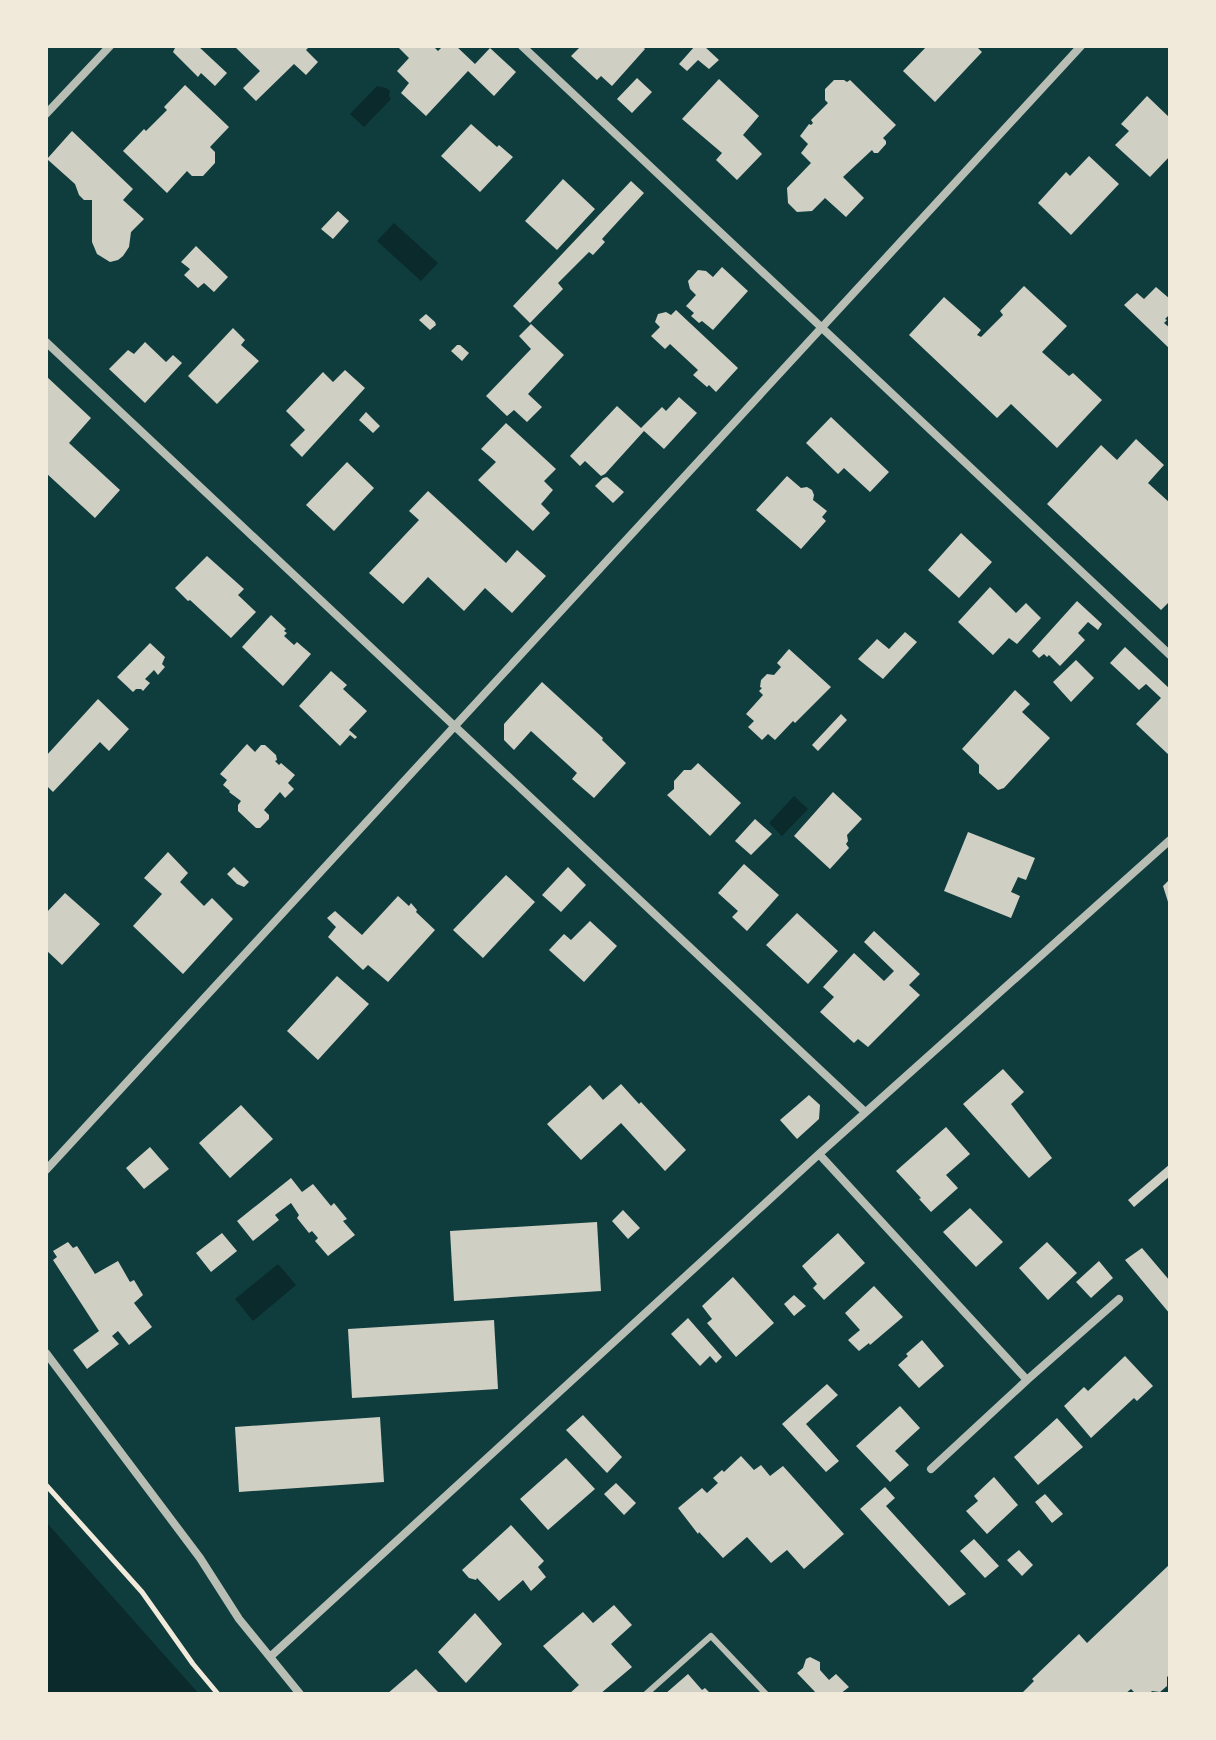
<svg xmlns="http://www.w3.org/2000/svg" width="1216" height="1740" font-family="Bitter,serif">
	<rect width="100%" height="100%" fill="#0f3d3e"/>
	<path fill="#0a2a2b" d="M377,86L386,88L390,91L389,96L391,99L364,127L350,114Z
		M394,223L438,263L421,281L377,241Z
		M794,796L808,809L782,836L769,823Z
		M278,1264L296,1285L253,1321L235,1299Z
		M46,1522L199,1694H46Z"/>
	<path fill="#cfcfc3" d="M172,46H198L227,73L215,86L201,73L198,77L173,52L175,48Z
		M234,46H310L306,50L318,62L306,75L294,64L256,101L243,88L260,71Z
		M397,46H433L438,51L443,46H456L475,64L490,48L516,72L494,96L468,71L426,116L401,93L409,83L397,71L409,58Z
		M581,46H642L645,49L612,86L601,76L597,80L571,56Z
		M695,46H704L719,60L709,69L698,60L687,71L679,64Z
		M927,46H976L982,52L935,102L903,71Z
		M637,78L652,92L632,113L617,99Z
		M719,79L759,116L743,135L762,154L737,180L716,160L722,153L682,119Z
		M834,80H844L847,82L850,80L896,125L883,138L886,141V144L878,153H874L872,150L843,177L864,198L846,217L825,198L812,211L797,212L788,203L787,188L811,163L801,153L808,144L800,136L809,124L811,125L813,123L811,120L828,103L825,100V89Z
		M185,85L229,127L210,147L215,152V163L203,176H192L187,171L167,193L123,151L144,129L146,131L167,110L164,107Z
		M1147,96L1170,118V156L1150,177L1115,145L1129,131L1121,124Z
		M471,124L497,147L499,145L513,157L480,192L441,156Z
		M72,131L133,189L123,200L144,219L131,232L129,247L123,256L118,260L110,262L97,254L92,242V200H84L79,195L75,184L47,159Z
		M1089,156L1119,184L1071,235L1038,203L1066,172L1070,176Z
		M563,179L595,209L557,250L525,221Z
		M631,181L644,193L602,239L605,242L593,255L589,252L558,283L563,289L530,323L513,306Z
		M338,211L349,221L333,239L321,229Z
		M196,246L228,277L214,292L204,283L198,288L184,275L190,269L181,262Z
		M722,267L748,291L713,330L702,321L699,323L691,316L694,313L686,306L696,295L690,289L688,281L698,270L706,271L713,277Z
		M1024,286L1067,326L1042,352L1069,376L1073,373L1102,400L1057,448L1011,404L997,418L909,335L944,297L981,330L977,335L981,337L1003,315L1000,311Z
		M1156,287L1170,299V314L1165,319L1167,320L1164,323L1170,328V349L1124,305L1137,293L1144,299Z
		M676,310L738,368L716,392L709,385L707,387L693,375L698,370L670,344L665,349L651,336L660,327L655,322L658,314L666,312L671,315Z
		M426,314L435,322L436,325L430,330L419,320Z
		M531,324L564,355L528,394L542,407L527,422L514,410L507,416L486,396L531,349L519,336Z
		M233,328L245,340L241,345L259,361L217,404L188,376Z
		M145,342L166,362L173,355L182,363L145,403L109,369L128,350L134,354Z
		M457,345H460L469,353L462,361L451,351Z
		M345,370L365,388L302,457L290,445L305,430L286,411L323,372L333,382Z
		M46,376L91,418L69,443L120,490L95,518L46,473Z
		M679,397L697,413L664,449L644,431L605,474L601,476L585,461L580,466L570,456L617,406L641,428L662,407L666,411Z
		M366,412L380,426L373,433L359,420Z
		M831,417L889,472L870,492L844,468L838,474L806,443Z
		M506,423L556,469L544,481L553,490L541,504L550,513L533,531L478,480L496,462L481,449Z
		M1136,439L1164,465L1148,483L1170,503V601L1161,610L1047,504L1101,445L1117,460Z
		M347,462L374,488L334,531L306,505Z
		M787,476L801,488L807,487L812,490L814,495L813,500L827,511L822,517L826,521L801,549L756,510Z
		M607,477L624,492L613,503L595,486L603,478Z
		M428,491L506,563L517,550L546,576L512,613L485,588L464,611L428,577L403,604L369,573L419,520L409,511Z
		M961,533L992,562L959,598L928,570Z
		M207,556L244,589L238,595L256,612L231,638L190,600L188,601L175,588Z
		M990,587L1016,613L1026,603L1041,618L1017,644L1009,638L993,655L958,622Z
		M1077,601L1102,624L1098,630L1088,622L1078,633L1085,640L1060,666L1049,655L1047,657L1044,654L1039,658L1032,651Z
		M271,615L286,629L284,631L287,633L284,636L294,645L297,642L311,654L283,686L242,647Z
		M905,632L917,642L883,679L858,659L877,639L889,649Z
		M150,643L165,657L162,664L165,667L158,675L154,670L145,679L150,683L143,691L141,689H136L133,692L117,677Z
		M1125,647L1170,689V756L1136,724L1161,698L1146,684L1139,690L1110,663Z
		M789,649L831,687L795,723L793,721L775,740L768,734L762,740L748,727L754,721L746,714L763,695L759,691L762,688L760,687L761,680L767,674L774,675L781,667L777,663Z
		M1076,660L1094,678L1071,702L1053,682Z
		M331,671L347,685L343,689L367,711L349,730L357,737L355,739L350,735L340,746L299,706Z
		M542,682L603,738L602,740L626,763L594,798L572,779L577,773L531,731L514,750L504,740V724Z
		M1015,690L1030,704L1022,712L1050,738L1004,788L998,790L979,773V765L962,749Z
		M98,699L129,729L109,751L100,742L53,792L46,785V756Z
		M841,714L847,720L818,751L812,745Z
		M247,744L255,752L261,745H265L276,755L277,760L275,761L279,765L281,763L295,775L288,783L294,789L285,798L280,792L264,810L269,815V819L260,828H256L238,811V805L241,801L229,792L230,791L223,785L227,780L220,774Z
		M698,763L741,803L710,836L667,795L674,789V781L684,770H691Z
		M833,792L862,819L847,835L848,841L846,844L849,848L830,869L794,836Z
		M755,819L772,834L751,855L735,841Z
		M968,832L1035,858L1026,880L1018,877L1011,892L1020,896L1011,918L944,891Z
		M168,852L188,873L180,882L204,906L212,898L233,919L183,974L133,926L162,894L144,878Z
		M744,864L779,895L747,931L732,917L738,911L718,893Z
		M234,867L249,882L244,887L237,884L227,874Z
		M568,867L586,885L561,912L542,895Z
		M506,875L535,902L483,958L453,930Z
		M1170,879V905H1169L1163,886Z
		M65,893L100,924L62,965L46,950V913Z
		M398,896L409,906L411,903L417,910L416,912L435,930L388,982L368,965L363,970L328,937L336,927L327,918L335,911L362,935Z
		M797,913L838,951L808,984L766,945Z
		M590,921L617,946L584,982L549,950L564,934L571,940Z
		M874,931L920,974L909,985L920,995L868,1047L858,1039L854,1043L820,1012L834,997L823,987L854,953L884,981L894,971L864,942Z
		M337,976L369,1004L318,1060L287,1031Z
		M1003,1069L1024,1092L1011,1104L1052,1158L1029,1178L963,1104Z
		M621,1084L639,1104L641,1102L686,1150L665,1171L621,1123L581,1160L547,1124L590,1085L603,1100Z
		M809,1095L820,1105L819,1119L797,1139L780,1120Z
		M241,1105L273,1139L230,1178L199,1143Z
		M946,1127L970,1154L946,1175L958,1188L931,1212L919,1199L921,1198L896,1171Z
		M150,1147L169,1169L144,1189L126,1168Z
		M1170,1164V1176L1134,1207L1128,1200Z
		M291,1178L302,1192L313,1184L331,1206L334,1203L347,1219L343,1221L355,1235L328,1256L315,1241L318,1238L312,1231L309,1233L297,1218L299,1215L291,1203L275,1215L279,1220L253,1241L237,1221Z
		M970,1208L1003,1242L976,1267L943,1232Z
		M623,1210L640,1228L628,1239L612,1221Z
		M597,1222L601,1291L454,1301L450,1231Z
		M222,1233L237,1251L211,1272L196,1253Z
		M838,1233L865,1263L824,1300L813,1288L817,1284L802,1266Z
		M68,1242L73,1248L77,1246L95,1274L118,1261L130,1282L134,1280L143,1295L134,1303L152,1327L129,1345L118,1331L112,1336L119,1344L87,1369L73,1350L99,1331L53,1260L57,1257L53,1251Z
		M1047,1242L1077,1273L1048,1300L1019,1268Z
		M1142,1248L1170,1281V1314L1125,1260Z
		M1099,1261L1113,1278L1091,1298L1076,1282Z
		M733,1277L774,1323L736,1357L707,1323L712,1319L702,1306Z
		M874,1286L903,1317L870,1345L869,1343L859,1351L848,1340L860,1330L845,1313Z
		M794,1295L806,1306L794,1316L784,1304Z
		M688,1318L722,1357L716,1363L710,1356L700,1366L671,1334Z
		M494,1320L498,1389L352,1398L348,1329Z
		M922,1340L944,1366L919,1388L898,1365L908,1356L906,1354Z
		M1125,1356L1153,1386L1137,1401L1134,1398L1091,1438L1064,1406L1084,1387L1088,1391Z
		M827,1384L838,1395L806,1424L839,1461L826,1472L782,1424Z
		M900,1406L920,1428L895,1451L909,1465L890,1482L856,1446Z
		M583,1415L622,1457L607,1473L566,1430Z
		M380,1417L384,1482L239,1492L235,1427Z
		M1057,1418L1083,1447L1038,1485L1014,1457Z
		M741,1456L754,1470L761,1465L770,1476L783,1466L844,1534L804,1569L787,1550L771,1563L747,1537L723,1558L699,1532L698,1534L678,1508L702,1488L707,1493L718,1483L713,1478L722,1470L724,1472Z
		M566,1458L595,1489L548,1530L520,1499Z
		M994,1477L1018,1505L987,1534L966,1511L978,1501L974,1496Z
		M616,1483L636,1503L624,1515L604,1494Z
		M885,1487L895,1498L886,1506L966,1594L949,1606L860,1509Z
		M1045,1494L1063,1514L1052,1523L1035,1502Z
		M511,1525L544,1561L538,1567L546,1577L531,1591L523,1580L499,1601L477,1578L476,1580L469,1578L462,1570Z
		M974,1539L999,1566L985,1578L960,1551Z
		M1019,1550L1033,1565L1022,1576L1007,1560Z
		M1170,1564V1674L1167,1677V1686L1160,1692L1152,1691L1149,1694H1136L1131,1689L1125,1694H1021L1034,1681L1032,1679L1079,1634L1087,1643Z
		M614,1605L632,1625L611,1644L632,1667L600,1694H569L579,1685L543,1646L583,1612L593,1623Z
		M475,1613L502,1644L466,1683L438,1652Z
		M810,1657L820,1662V1670L829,1680L836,1674L849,1687L840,1694H817L797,1673L803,1668L806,1659Z
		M416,1669L440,1694H387Z
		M688,1674L702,1690L705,1688L711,1694H665Z"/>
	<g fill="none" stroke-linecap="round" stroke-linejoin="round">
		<path stroke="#f1e9da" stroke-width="5" d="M46,1485L142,1592L193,1664L218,1694"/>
		<path stroke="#b8beb3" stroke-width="6" d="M646,1694L711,1636L766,1694"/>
		<path stroke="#b8beb3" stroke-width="8" d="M522,46L1170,655
			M46,114L110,46
			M46,342L865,1112
			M819,1154L1027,1380
			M46,1170L1081,46
			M46,1353L200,1558L239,1619L300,1694
			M931,1469L1027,1380L1119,1299
			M270,1657L819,1154L1170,840"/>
	</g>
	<rect width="1216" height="1740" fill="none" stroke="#f1e9da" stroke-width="96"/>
</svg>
